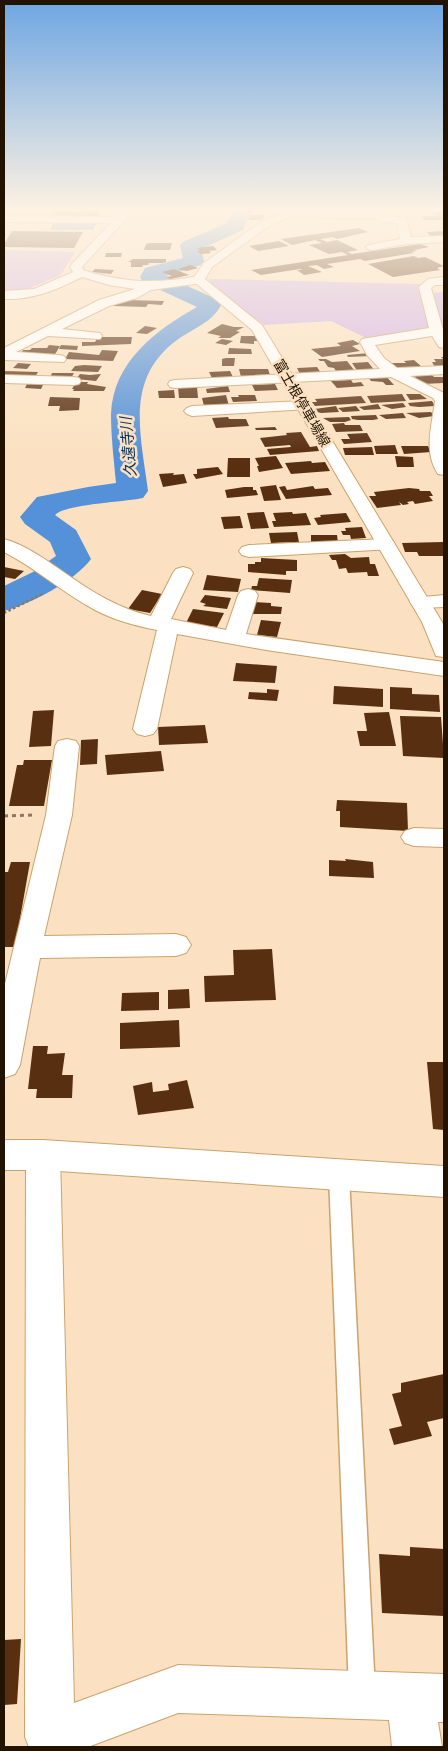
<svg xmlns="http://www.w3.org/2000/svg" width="448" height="1751" font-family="'Asap Condensed','Noto Sans JP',sans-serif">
	<rect width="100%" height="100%" fill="#fbe1c1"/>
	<path fill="#d2b2e5" d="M4,250L75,252L61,275L16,294L4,293Z
		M209,279L420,284L436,329L368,339L331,321L264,325L214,288Z
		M444,292V336L429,293Z"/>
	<path fill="#5591d8" stroke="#466b97" d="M54,222H96L93,229H51Z"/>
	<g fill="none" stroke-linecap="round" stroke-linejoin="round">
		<path fill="#5591d8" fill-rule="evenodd" d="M234,210H254L248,217L243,230L201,249L204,261L201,265L166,276L218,300L221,305C213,322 192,329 177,340C124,379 141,435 148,491L143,498C125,502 65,504 55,515L76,530L91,559C76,580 29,605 4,611V586L33,572L56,556L50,542L25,524L20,517L37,497L88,487L116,483C114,461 111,437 111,414C113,362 156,330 197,307L143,282L140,277L145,268L183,258L180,246L183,242L227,223Z"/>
	</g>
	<path fill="#592f11" d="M52,210H100L98,216L55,215L50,214Z
		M434,212H443L444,220H424L421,216H437Z
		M250,215H265L262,220H248Z
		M359,228L368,232L337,239L333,237L320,239L327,242L337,240L358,250L347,252L352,254L420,244L429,247L414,250L417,251L411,252L414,253L365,261L360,259L327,264L334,267L324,269L317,265L308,266L322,272L304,275L297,270H302L300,269L261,275L251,270L348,255L342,252L329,254L309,245L322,243L315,240L292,245L281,239Z
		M12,231L83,232L74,248L4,247V244Z
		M444,231V236L431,237L427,232Z
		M279,241L289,246L258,251L249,246Z
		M150,243H172L170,250H144L146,244Z
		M213,246L217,250L209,251L211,253L201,254L197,251L200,250L197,248Z
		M106,253H122L121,257H105Z
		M414,256L418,258L425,257L444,266L437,268L440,270L393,277L368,264Z
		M133,259H166V262L162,263H149L148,265H143L142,267H131V262H128Z
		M190,265L198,268L187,271L178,269Z
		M95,269L114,270L111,274L92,272Z
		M174,269L189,275L171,279L166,277L172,276L162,272Z
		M128,300L164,301L162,305L148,304L146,307L114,306L116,302Z
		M222,324L234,327H244L236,331L240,332L230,338H218L221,336L207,333Z
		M145,326L157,328L147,334L136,333Z
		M241,336H255L258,341H254V344L240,343Z
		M98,337H132L131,344L82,346V342H95Z
		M222,339L233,341L226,345L215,343Z
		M353,340L360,344L352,346L360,351L322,357L311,349L341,346L337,343Z
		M49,345L60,346L54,356L20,355L23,350H30L32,348H47Z
		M61,345L78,346L77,350L59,349Z
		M229,348L251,349L252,354H228Z
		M102,350L118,351L113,361L65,359L69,352L99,355Z
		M369,353L371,356L348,357L347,355Z
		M441,357H444V368L436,369L432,362H436L434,359H443Z
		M226,358H235L234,366H222V359Z
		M318,359H326L332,362L347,361L354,370L336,371L334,368L328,367L324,361H320Z
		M414,360L423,368L395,370L388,363H406L404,361Z
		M368,362L375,371L358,372L352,363Z
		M18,363L31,364L27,369L13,368Z
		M84,365L102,366L98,372L71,371L75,366Z
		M317,367L321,373L300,374L297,368Z
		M239,369H268L270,375L241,377Z
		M4,371L38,372L35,377L5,376Z
		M230,371L233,377L212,378L209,372Z
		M52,373H74L71,378H50Z
		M80,374L90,375L101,374L96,381L76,379Z
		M385,375L394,385H386L383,382L371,381L367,376Z
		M432,375L434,377H444V383L422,384L414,376Z
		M351,380L353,383L361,382L364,386L337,388L331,381Z
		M28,382L44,383L41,389L25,388Z
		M79,382H88L87,384L106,387L104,391H73L74,389H72L75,384Z
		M275,384L278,390L255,391L252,385Z
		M228,386L230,392L207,393L206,389Z
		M178,387H197L198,398H179Z
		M174,390L175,398H159L158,391Z
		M402,394L406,401L371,403L367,396Z
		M406,394H420L427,399L410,400Z
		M226,395L229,406H204L202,398Z
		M238,395H255L257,401L233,402L231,397H239Z
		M361,396L366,403L315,406L312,402H317L315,399Z
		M50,397L80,398L79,410L59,411L60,406H48Z
		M432,401L435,406L419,407L410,406L408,403Z
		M403,403L406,407L392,409L381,405Z
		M378,404L381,409L364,410L359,407Z
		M336,406L339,412L321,413L317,412L315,409Z
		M356,406L360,411L343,412L338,408Z
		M431,412L434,416L419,418L406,413Z
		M403,413L406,418L386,419L379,415Z
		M376,415L378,419L373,420H358L352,419L351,416Z
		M228,417L229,419H246L249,426L216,428L212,418Z
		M349,417L351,420L345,422H330L323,418Z
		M344,423L345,425H360L363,431L336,432L332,424Z
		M275,427L277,430H256L255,428Z
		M301,432L310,447L317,446L319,451L270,455L267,449L291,447L290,445L265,447L260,438L287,435L286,433Z
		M367,433L372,442L344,444L341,439H350L347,434Z
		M395,445L398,454H376L374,446Z
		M401,446H428L431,452L404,454Z
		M372,447L374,455H345L343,448Z
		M276,456L283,468L259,472L257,466H259L255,458Z
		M395,456L413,457L414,467H397Z
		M228,458H250V477H227Z
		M311,461L312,463L325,462L330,471L291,474L285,463Z
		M218,467L223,474L196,479L193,474H197V469Z
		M174,473L173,475L184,474L187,483L163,487L159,474Z
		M276,485L281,500L264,501L260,487Z
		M285,486L287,490L313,486L315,489L328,488L332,495L286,499L279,487Z
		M244,487H253V490H256L258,495L227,498L225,490Z
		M409,488L419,489L420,491H430L433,496H429L433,501L415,504L413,501L407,502L409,504L403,505L399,502L401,505L377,508L369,496H376L374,492Z
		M264,512L269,528L251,529L247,513Z
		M292,512L293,514L306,513L311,525L274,527L272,521H276L273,513Z
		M346,513L351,522L318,525L314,518L321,517L320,515Z
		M240,516L243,528L224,529L221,517Z
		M362,527L366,538L351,539L350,535H343L341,531H346L345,528Z
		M297,532L299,542L271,543L269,533Z
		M311,535H337L338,543H311Z
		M443,542L444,556H419L417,552H405L402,543Z
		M345,554L351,558L369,557L370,564H375L379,576H368L367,572L348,573L346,568L339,569L336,560H332L329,555Z
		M261,558L297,560V571H286V575L248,572V564H255V562H261Z
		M4,567L24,571L15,579L4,577Z
		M207,575L241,579L238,592L203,590Z
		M259,578L292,580L290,593L251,590L252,586H257Z
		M142,590L162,594L150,613L128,609Z
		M205,595L231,598L227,609L203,606L206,604L200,602Z
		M254,602L271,603V606L282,607L281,614H251Z
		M193,609L224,613L217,627L186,623Z
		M261,620L281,622L277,637L257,635Z
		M236,663L277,666L275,683L233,681Z
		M334,686L383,689V707L333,704Z
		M390,687L412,688V694L439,695L440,712L390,709Z
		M267,689L279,690L277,701L248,699L249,692L267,693Z
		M54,710L51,746L29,747L33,711Z
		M389,712L396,746H360L357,731H367L364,713Z
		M400,716L441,717L444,758L403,756Z
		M205,725L208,743L159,745L158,727Z
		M98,739L97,764L80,765L81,740Z
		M161,751L164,771L107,775L105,755Z
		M24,760H52L44,806H9L17,765H23Z
		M337,800L407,803L408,831L340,827V811H336Z
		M345,859L373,862L374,878L329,876V860L346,861Z
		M11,862H30L15,947H4V872H8Z
		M272,949L276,1000L205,1002L204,976L234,975L233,950Z
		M189,989L190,1008L168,1009V990Z
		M159,992V1010L121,1011L122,993Z
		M179,1020L180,1047L120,1049V1023Z
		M33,1046H48L47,1054L65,1053L62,1075H73L72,1098H36L37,1089H28Z
		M427,1062H444V1130L433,1129Z
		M187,1080L194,1108L138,1115L133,1086L152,1082L153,1092L169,1090L168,1084Z
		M444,1374V1418L427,1422L432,1436L394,1445L389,1429L402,1426L392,1394L401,1392V1383Z
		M410,1547L444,1549V1616L382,1613L379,1554L410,1556Z
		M21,1639L17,1704L4,1705V1640Z"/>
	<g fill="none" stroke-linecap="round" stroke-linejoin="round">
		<g stroke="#cba26c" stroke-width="3">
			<path id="service" d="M339,1167L346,1169L349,1175L375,1691L371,1700L362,1704L353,1700L349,1691L329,1175L332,1169Z"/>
		</g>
		<g stroke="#cba26c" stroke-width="2">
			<path id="minor" d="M123,210H134L82,267L83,270C123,283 158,284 198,276L204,280L202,283L151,290L137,298L109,306L62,329L100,333L102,336L100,339L48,336L16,352L59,355L64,356L66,359L64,362L4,360V348L99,300L135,289L109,285L82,277C56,290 33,300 4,299V291L34,289L73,272L70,267L72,264L111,223L4,222V216L117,217Z
				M286,212H381L385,213L387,216L406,218L411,237L444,236V242L406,244L372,250L368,249L366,247L368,245L400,239L397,223L382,222L376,218L282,217L281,215Z
				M444,277V285H435L431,288L444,333V348L439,347L432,336L375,345L384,358L397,368L444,366V374L410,376L444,393V475L438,474C423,452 432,425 435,401L433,398L391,377L175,388L170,387L168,384L170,381L175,380L380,369L367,355L360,342L362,339L429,328L419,287L428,279Z
				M4,375L74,377L79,378L81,381L79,384L74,385L4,383Z
				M304,401L309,403L312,406L309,409L192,416L187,414L184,411L187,408L192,406Z
				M4,539C26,545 46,560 65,573C92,592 119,609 151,616L173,573L176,569L183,567L190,569L193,573L171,619L226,630L238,595L241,591L248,589L255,591L258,595L246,634L444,662V676L266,650L177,634L157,729L153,734L145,736L137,734L133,729L157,630C136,626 114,620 95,610C63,593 36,568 4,552Z
				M386,539L393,541L395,545L393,549L249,557L242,555L239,551L242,547L249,545Z
				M444,595V607L420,608L413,606L410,602L413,598Z
				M67,739L76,741L79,746L72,815L44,936L176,934L186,937L191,945L186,953L176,956L40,958L20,1065L15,1074L4,1078V988L46,815L55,746L58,741Z
				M414,828L444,829V847L414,846L405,843L401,837L405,831Z
				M43,1140L55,1144L60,1155L74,1703L178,1665L444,1674V1722H438L442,1747H392L389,1720L178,1713L88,1747H29L25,1737L26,1155L31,1144Z"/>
		</g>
		<g stroke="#cba26c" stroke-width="2">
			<path id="tertiary" d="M4,1140H43L444,1166V1197L43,1170H4Z"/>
		</g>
		<g stroke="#cba26c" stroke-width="2">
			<path id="secondary" d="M288,210H302L266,228L212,267L205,279L262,325L442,622L444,626V657L436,656L422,622L252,330L192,280L204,263L258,224Z"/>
		</g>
		<path stroke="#8d785f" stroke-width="2.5" stroke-dasharray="2.5 2.5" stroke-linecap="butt" d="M4,613L44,593"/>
		<path stroke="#8d785f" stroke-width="3" stroke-dasharray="4 4" stroke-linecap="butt" d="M4,816L33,815"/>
		<use href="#service" fill="#fff" fill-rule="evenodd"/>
		<use href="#minor" fill="#fff" fill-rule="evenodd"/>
		<use href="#tertiary" fill="#fff" fill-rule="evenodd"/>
		<use href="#secondary" fill="#fff" fill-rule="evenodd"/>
	</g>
	<linearGradient id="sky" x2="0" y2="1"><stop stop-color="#6da6e2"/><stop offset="0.46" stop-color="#fdf2e3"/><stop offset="1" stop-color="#fdf2e3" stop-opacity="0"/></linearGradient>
	<rect width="448" height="455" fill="url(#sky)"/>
	<g text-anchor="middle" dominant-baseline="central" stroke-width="5" stroke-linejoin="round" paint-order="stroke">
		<g font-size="14" fill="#221300" stroke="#fbe1c1">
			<text transform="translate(302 403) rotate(60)">富士根停車場線</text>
		</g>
		<g font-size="15" font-style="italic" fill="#04315e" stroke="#fbe1c1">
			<text transform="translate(128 447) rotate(-95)">久遠寺川</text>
		</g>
	</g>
	<rect width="448" height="1751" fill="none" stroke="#221300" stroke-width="10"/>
</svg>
